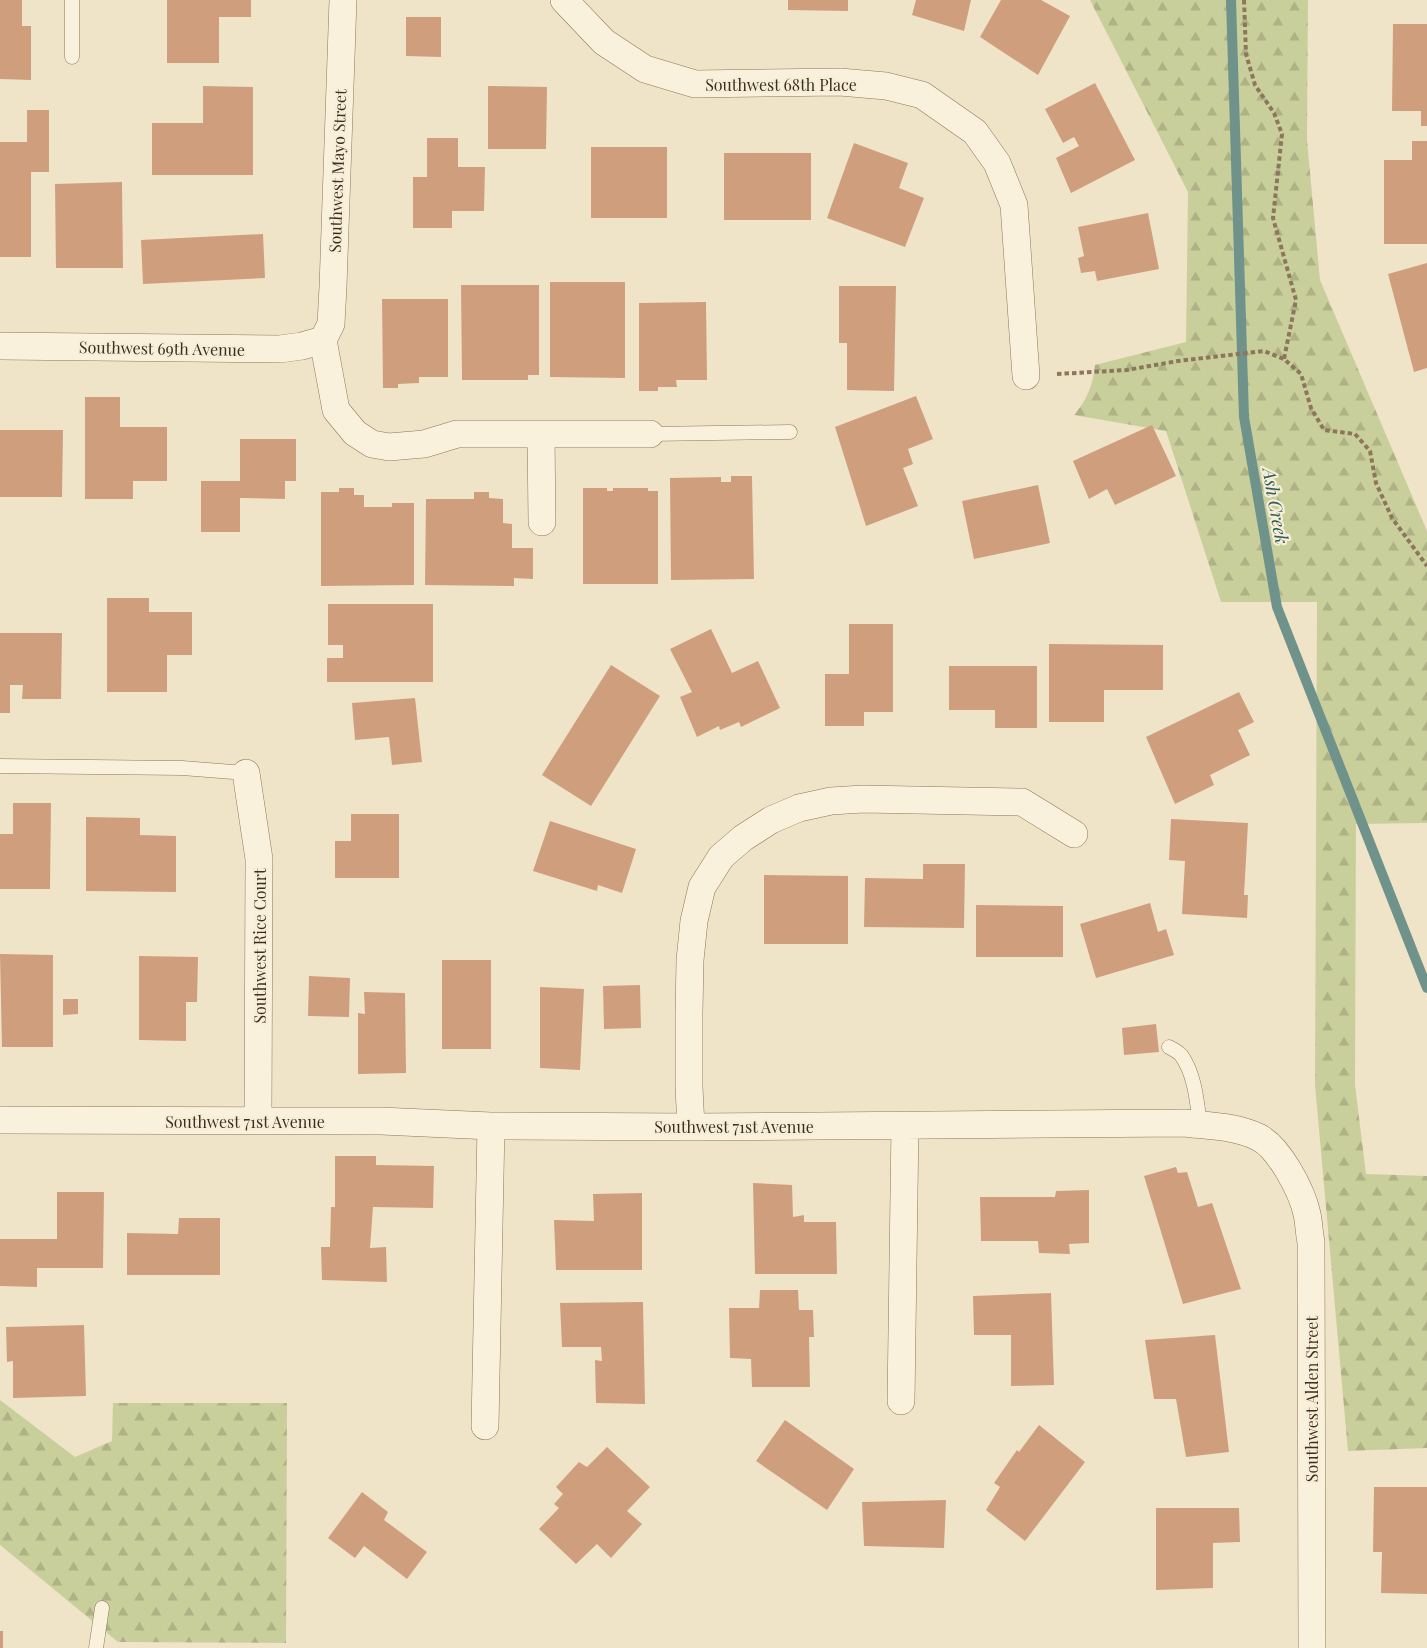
<svg xmlns="http://www.w3.org/2000/svg" width="1427" height="1648" font-family="'Playfair Display',serif">
	<defs>
		<pattern id="forest-firs" width="22" height="20" patternUnits="userSpaceOnUse" patternTransform="scale(1.5)"><rect width="22" height="20" fill="#c9cf9b"/><path d="M5 1l3.5 6h-7zM16 11l3.5 6h-7z" fill="#aeb285"/></pattern>
	</defs>
	<rect width="100%" height="100%" fill="#f0e4c8"/>
	<path fill="url(#forest-firs)" d="M1090,0H1308L1307,140L1320,280L1427,531V823L1356,824L1355,1085L1366,1174L1427,1176V1448L1348,1451L1315,1085L1317,602H1221L1166,431L1074,415C1087,400 1093,385 1095,365L1186,342L1188,192Z
		M0,1400L75,1457L112,1441L113,1403H287L286,1643L118,1642L0,1545Z"/>
	<g fill="none" stroke-linecap="round" stroke-linejoin="round">
		<path stroke="#6f938a" stroke-width="10" d="M1231,0L1244,417L1277,607L1427,988"/>
	</g>
	<path fill="#cf9f7d" d="M0,0H22V26H31V80L0,79Z
		M167,0H251V17H219V63H167Z
		M788,0H848V11L788,10Z
		M916,0H971L964,31L912,15Z
		M1001,0H1041L1070,16L1038,75L980,37Z
		M406,17H441V57L406,56Z
		M1393,24H1427V126H1421V111H1392Z
		M1095,83L1135,160L1071,193L1056,158L1079,146L1074,137L1063,143L1045,109Z
		M203,86L253,87V175H152V123H203Z
		M488,86L547,87L546,149H488Z
		M27,110H49V172H31V257H0V142H27Z
		M427,138H458V167H485L484,211H452V228H413V177H427Z
		M1412,141H1427V244H1384V160H1412Z
		M854,143L908,163L899,188L924,198L905,247L827,218Z
		M591,147H667V218H591Z
		M724,153H811V220H724Z
		M122,182L123,268H56L55,184Z
		M1148,213L1159,269L1097,281L1095,271L1081,273L1078,258L1084,256L1078,227Z
		M263,234L265,278L143,284L141,240Z
		M1427,263V368L1414,372L1388,274Z
		M550,282H625V378L550,377Z
		M461,285H539V375H528V380H462Z
		M839,286H896L894,391L847,390V343H839Z
		M382,299H448V377H419V383L398,384V388H383Z
		M706,302L707,380H676L677,387H658V391H639V303Z
		M916,396L933,439L908,449L913,464L903,468L918,506L866,526L835,427Z
		M85,397H120V427H167V481H133V499H85Z
		M1152,425L1176,476L1115,505L1107,489L1089,499L1073,461Z
		M0,430H63L62,497H0Z
		M240,439H296V481H285V499L240,498V532H201V481H240Z
		M731,476H752L754,579L671,580L670,478L721,477V482H731Z
		M1038,485L1050,543L974,559L962,501Z
		M339,488H354V495H364V507H392V503H414V585L321,586V492H339Z
		M583,488H607V491H613V488H648V491H658V584H583Z
		M474,492H489V498L503,499V523L512,524V548H533V579L514,578V586L425,585L426,499H474Z
		M107,598H149V612H192V655H167V692H107Z
		M328,604H433V682H327V658H343V645H328Z
		M849,624H893V712H864V726H825V674H849Z
		M711,629L732,673L758,661L780,708L741,727L739,722L720,730L719,726L697,737L680,697L692,692L670,649Z
		M0,633H62L61,699H22L23,685H10V713H0Z
		M1049,644L1163,645V690H1104V722H1049Z
		M611,665L660,696L591,806L542,775Z
		M949,666H1037V728H995V710H949Z
		M1239,692L1254,722L1238,730L1250,755L1210,775L1214,785L1175,804L1146,737Z
		M415,698L422,762L392,765L389,737L355,740L352,703Z
		M13,803H51L50,889H0V834H13Z
		M351,814H399V878H335V841H351Z
		M86,817L140,818V835L176,836V892L86,891Z
		M1171,819L1248,823L1244,895H1248L1247,918L1182,914L1185,861L1169,860Z
		M550,821L636,849L622,893L598,885L597,891L533,871Z
		M923,864H965L964,928L864,927L865,878L923,879Z
		M764,875L848,876V944H764Z
		M1150,903L1158,932L1166,929L1174,955L1096,978L1080,924Z
		M976,905L1063,906V957H976Z
		M0,954L53,955V1047H2Z
		M139,956L198,957L197,1002H186V1041L139,1040Z
		M442,960H491V1049H442Z
		M309,976L350,978L349,1017L308,1016Z
		M640,985L641,1028L604,1029L603,986Z
		M540,987L584,989L580,1070L540,1068Z
		M364,992L405,993L406,1073L358,1074V1013L365,1014Z
		M63,999H78V1014L63,1015Z
		M1156,1024L1159,1052L1124,1055L1122,1028Z
		M335,1156H376V1165L434,1166L433,1208L373,1207L370,1248L386,1247L387,1282L322,1280L321,1247H330L331,1207H335Z
		M1176,1167L1178,1173L1187,1172L1198,1207L1212,1203L1241,1289L1183,1304L1144,1176Z
		M753,1183L792,1185L793,1217L804,1215V1222H836L837,1274H755Z
		M1089,1190V1243L1069,1244L1070,1254L1039,1253L1038,1241H981L980,1197H1055L1056,1191Z
		M57,1192H104L103,1268H37V1287L0,1286V1239H57Z
		M642,1193V1270H556L554,1220L594,1221L593,1194Z
		M179,1218H220V1275H127V1233L178,1234Z
		M760,1290H798L799,1310H813L814,1337H809L810,1387H752L751,1359L730,1358L729,1308H759Z
		M1051,1293L1054,1385L1011,1386V1335H974L973,1296Z
		M643,1302L645,1404L596,1403L595,1360L602,1361L601,1347H562L560,1303Z
		M84,1325L86,1396L13,1398V1361L7,1362L6,1327Z
		M1215,1335L1229,1452L1186,1457L1176,1399H1154L1145,1340Z
		M785,1420L854,1469L827,1510L756,1461Z
		M1039,1425L1085,1462L1025,1541L986,1510L1000,1487L994,1483L1017,1450L1019,1452Z
		M607,1447L650,1487L627,1511L642,1524L611,1558L597,1544L576,1564L539,1529L559,1508L554,1504L563,1494L556,1487L579,1462L587,1467Z
		M1374,1487H1427V1594L1381,1593L1382,1552H1373Z
		M362,1492L388,1512L384,1520L427,1552L407,1579L364,1546L355,1558L328,1538Z
		M946,1500L944,1548L864,1546L862,1502Z
		M1156,1508H1239L1240,1542L1213,1543V1588L1156,1590Z
		M0,1631H3V1648H0Z"/>
	<g fill="none" stroke-linecap="round" stroke-linejoin="round">
		<g stroke="#8d765c" stroke-width="15">
			<path id="service" d="M72,57V0
				M650,434L790,432
				M0,766L182,768L246,773
				M1169,1047C1173,1049 1178,1052 1181,1055C1195,1074 1197,1102 1200,1125
				M96,1648L102,1608"/>
		</g>
		<g stroke="#8d765c" stroke-width="28">
			<path id="minor" d="M564,0L604,42L645,69L695,84L840,82L886,86L922,95L975,132L997,163L1014,205L1026,376
				M323,340L336,410L355,433L372,444L389,447L424,444L457,434H650
				M323,340L331,324L333,287L343,0
				M0,346L280,349L302,346L323,340
				M541,435L542,522
				M246,773L259,859L258,1120
				M0,1120L381,1121L491,1126L691,1127L1184,1123C1209,1126 1235,1126 1258,1137C1279,1147 1302,1191 1307,1214C1309,1223 1309,1233 1311,1242L1312,1648
				M691,1127L689,1087V1013L690,960L694,921L702,887L721,857L743,838L771,820L799,808L831,801L863,799L1022,802L1074,834
				M901,1401L905,1125
				M485,1426L491,1126"/>
		</g>
		<path stroke="#8d765c" stroke-width="4" stroke-dasharray="4.5 3" stroke-linecap="butt" d="M1244,0L1246,54L1255,85L1274,113L1282,134L1273,218L1296,300L1284,359
			M1057,374L1127,370L1178,361L1264,351L1284,359L1301,374L1311,408L1324,430L1355,434L1370,451L1376,483L1392,518L1427,566"/>
		<use href="#service" stroke="#faf1dc" stroke-width="14"/>
		<use href="#minor" stroke="#faf1dc" stroke-width="27"/>
	</g>
	<g text-anchor="middle" dominant-baseline="central" stroke-width="4.5" stroke-linejoin="round" paint-order="stroke">
		<g font-size="16" fill="#3d2e20" stroke="#f7eed8">
			<text x="781" y="84">Southwest 68th Place</text>
			<text transform="translate(337 171) rotate(-88)">Southwest Mayo Street</text>
			<text transform="translate(162 348) rotate(1)">Southwest 69th Avenue</text>
			<text transform="translate(259 946) rotate(-90)">Southwest Rice Court</text>
			<text x="245" y="1121">Southwest 71st Avenue</text>
			<text x="734" y="1126">Southwest 71st Avenue</text>
			<text transform="translate(1311 1399) rotate(-90)">Southwest Alden Street</text>
		</g>
		<g font-size="18" font-style="italic" fill="#2f5d5a" stroke="#f7eed8">
			<text transform="translate(1276 506) rotate(80)">Ash Creek</text>
		</g>
	</g>
</svg>
